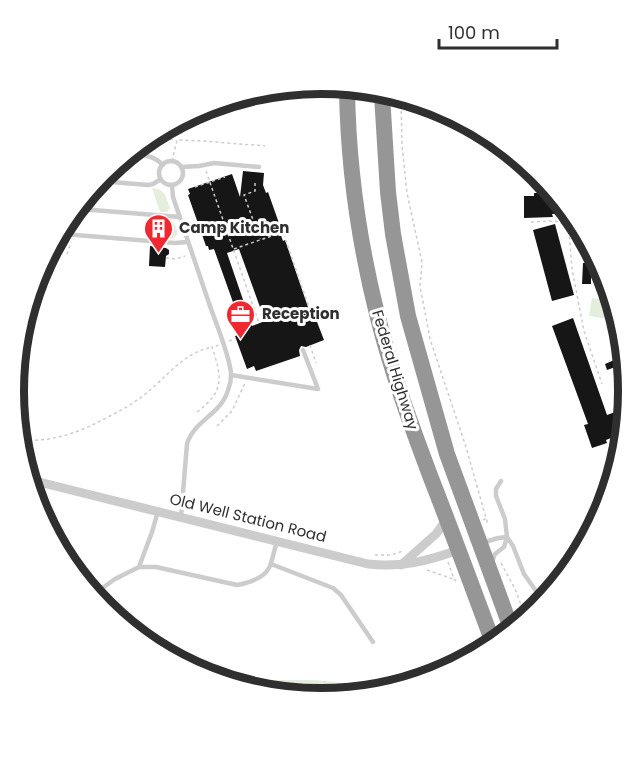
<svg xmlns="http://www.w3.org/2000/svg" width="643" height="782" font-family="Poppins,sans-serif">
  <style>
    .green { fill: #e5eddc }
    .building { fill: #161616; fill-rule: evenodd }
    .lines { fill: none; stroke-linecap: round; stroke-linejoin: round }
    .path { stroke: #ccc; stroke-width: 1.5; stroke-dasharray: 3 3; stroke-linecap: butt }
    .lane { stroke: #ccc; stroke-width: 4.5 }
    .street { stroke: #ccc; stroke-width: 9 }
    .highway { stroke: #969696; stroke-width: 16 }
    .labels { text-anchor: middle; stroke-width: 6; stroke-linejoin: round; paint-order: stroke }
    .poi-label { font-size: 15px; font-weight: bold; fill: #2f2f2f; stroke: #fff; text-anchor: start }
    .street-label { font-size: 15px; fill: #2f2f2f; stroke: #fff }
    .rim { fill: none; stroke: #2f2f2f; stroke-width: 8 }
  </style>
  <rect width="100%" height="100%" fill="#fff"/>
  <g class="green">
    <path d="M152,188C166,189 165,196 170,208L167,212H160Z"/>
    <path d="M162,218C172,219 175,223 178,233L174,238L169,239Z"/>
    <polygon points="592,298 612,301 615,320 589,316"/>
    <polygon points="259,680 316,680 380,687 321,699 244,684"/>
  </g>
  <g class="building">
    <path d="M243,171L264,173L263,185L266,193L268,192L280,226L278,227L283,241L285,240L309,310L312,309L324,340L306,347L301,346L299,350L300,356L256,371L254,366L247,369L235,336L244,333L214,249L209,250L208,246H206L188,195L190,194L188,189L232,174L240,197ZM239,249L265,321L252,326L227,253Z"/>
    <polygon points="534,193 553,193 567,214 552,214 553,217 524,218 524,196 534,196"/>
    <polygon points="555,224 574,295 552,301 533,230"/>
    <polygon points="150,246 166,248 169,250 169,254 166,256 165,267 149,266"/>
    <polygon points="583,263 591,263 591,284 582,284"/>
    <polygon points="573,318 607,415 626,408 621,434 606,440 607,443 592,448 584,425 588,424 552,326"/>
    <polygon points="619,358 621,365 607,370 605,364"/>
    <polygon points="331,688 348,694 328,698"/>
  </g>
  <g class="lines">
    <g class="path">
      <polyline points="401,99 402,145 407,193 422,262 420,287 425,312 430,339 465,444 486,518"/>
      <polyline points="158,137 176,140"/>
      <polyline points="172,161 177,140 204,141 265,146"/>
      <polyline points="206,171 259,323"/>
      <polyline points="255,183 255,191 244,195 260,239"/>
      <polyline points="195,187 225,177"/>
      <polyline points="531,222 555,221 566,225 569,231 572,269 584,331 602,384"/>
      <polyline points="75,229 78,216"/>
      <polyline points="234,249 283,232 310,310"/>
      <polyline points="67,254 71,242"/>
      <polyline points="166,258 176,259 185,256"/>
      <polyline points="229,341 236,338"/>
      <polyline points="310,345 316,363"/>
      <polyline points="623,366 624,365"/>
      <polyline points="621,397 629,396"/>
      <path d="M197,412C225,391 222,378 212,347L219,345"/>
      <polyline points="217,426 232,411 245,383"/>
      <path d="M23,440C56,442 82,431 110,416C124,409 137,401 149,391C169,374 184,353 212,347"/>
      <polyline points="483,520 487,518 487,525"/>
      <polyline points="375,555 391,555 403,551"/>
      <polyline points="448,562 454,579 457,582"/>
      <polyline points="501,563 515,589 526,618"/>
      <polyline points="427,570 453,579"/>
      <polyline points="324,687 332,686 352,693"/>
      <polyline points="353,690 354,692"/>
      <polyline points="359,692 360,691"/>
      <polyline points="320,699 325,681"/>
    </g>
    <g class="lane">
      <path d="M133,154C145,155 154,156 163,165"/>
      <circle cx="171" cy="173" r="12"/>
      <polyline points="181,167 199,166 214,163 259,167"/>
      <polyline points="99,181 148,185 153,184 161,179"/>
      <path d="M172,185L173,197C185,233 198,270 210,306C217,326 226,347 230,367C232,375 231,383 228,390C221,415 194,420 187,444L181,517"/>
      <polyline points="80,209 180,217"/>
      <polyline points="63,234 175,243 188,242"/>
      <polyline points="231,375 318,389 303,350"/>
      <polyline points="501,481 496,489 496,496 505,519 507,537 513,546 524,574 536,591 542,605"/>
      <polyline points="482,543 498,538 507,537"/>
      <polyline points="492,562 495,554 504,547 507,537"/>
      <polyline points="271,564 333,588 341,595 373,642"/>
      <path d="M139,567H156L237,585C248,583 265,578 270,566C273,558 274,550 277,542"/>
      <polyline points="94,594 115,579 139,567 152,532 158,511"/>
    </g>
    <g class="street">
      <path d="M31,480L368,564C400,568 428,561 458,550"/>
      <polyline points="401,565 436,534 447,519"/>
    </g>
    <g class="highway">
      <path d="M347,88C348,165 359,243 378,318C392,373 411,425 431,478C452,532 472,586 492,640"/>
      <polyline points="382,95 388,192 393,234 408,316 447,454 511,628"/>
    </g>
  </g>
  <defs>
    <symbol id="building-pin" viewBox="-11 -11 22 30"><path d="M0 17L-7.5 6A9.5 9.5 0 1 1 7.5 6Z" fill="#f02832" stroke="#fff"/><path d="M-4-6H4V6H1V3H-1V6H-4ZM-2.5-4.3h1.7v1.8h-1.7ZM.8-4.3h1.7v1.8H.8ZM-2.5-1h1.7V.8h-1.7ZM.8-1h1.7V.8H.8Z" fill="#fff"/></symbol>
    <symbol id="office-pin" viewBox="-11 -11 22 30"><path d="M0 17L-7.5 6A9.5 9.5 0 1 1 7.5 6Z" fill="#f02832" stroke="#fff"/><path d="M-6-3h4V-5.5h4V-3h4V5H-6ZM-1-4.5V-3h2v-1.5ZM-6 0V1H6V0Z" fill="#fff"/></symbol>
  </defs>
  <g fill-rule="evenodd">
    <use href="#building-pin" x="142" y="212" width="33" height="45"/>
    <use href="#office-pin" x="224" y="298" width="33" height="45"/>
  </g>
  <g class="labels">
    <g class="poi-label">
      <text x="179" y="233">Camp Kitchen</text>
      <text x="262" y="319">Reception</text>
    </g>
    <g class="street-label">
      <text transform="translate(395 370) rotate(73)" y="5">Federal Highway</text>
      <text transform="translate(248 518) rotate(14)" y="5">Old Well Station Road</text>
    </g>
  </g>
  <path d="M0 0H643V782H0ZM24 391a297 297 0 1 1 594 0a297 297 0 1 1-594 0Z" fill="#fff" fill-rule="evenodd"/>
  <path class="rim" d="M24 391a297 297 0 1 1 594 0a297 297 0 1 1-594 0Z"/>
  <path d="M439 39v9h118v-9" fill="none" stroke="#2f2f2f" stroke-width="3"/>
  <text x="448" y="39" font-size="18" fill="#2f2f2f" stroke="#ffffff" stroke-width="4.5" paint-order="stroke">100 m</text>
</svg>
